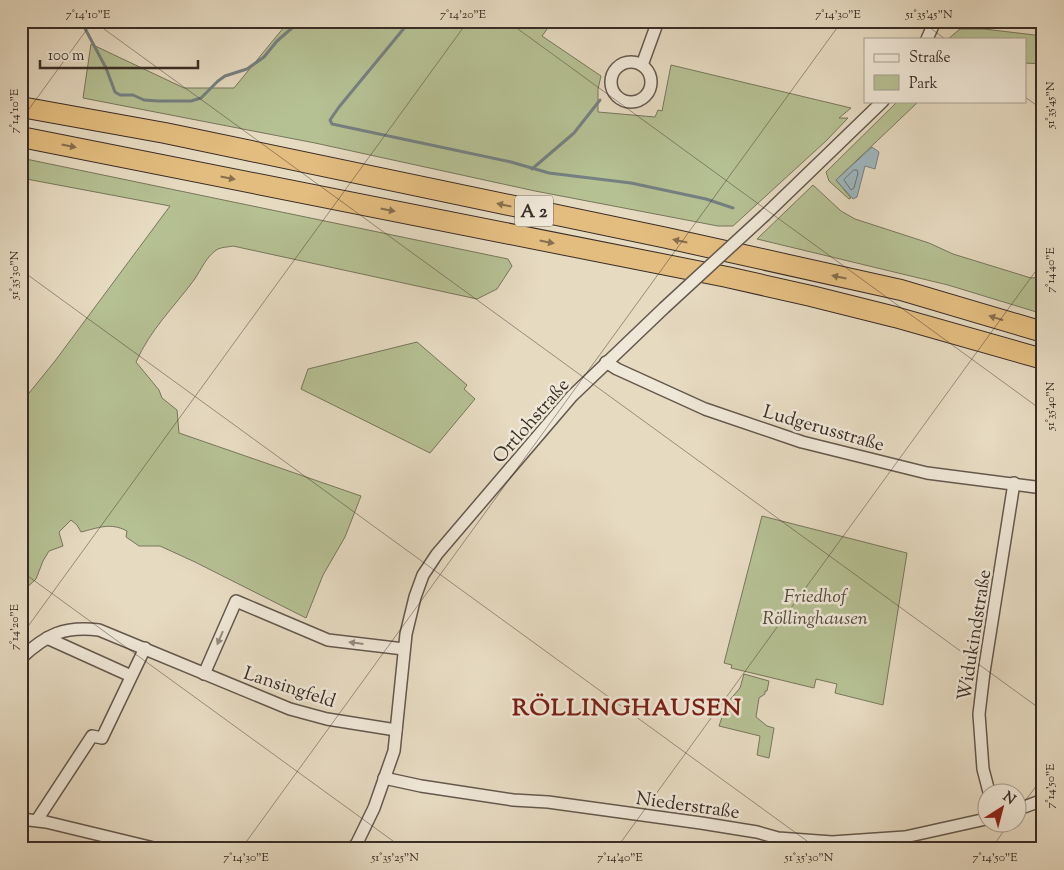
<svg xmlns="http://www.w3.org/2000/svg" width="1064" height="870" font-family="'Sorts Mill Goudy',serif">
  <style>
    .green { fill: #b5c093; stroke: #77765c }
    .water { fill: #9db7bf; stroke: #758082 }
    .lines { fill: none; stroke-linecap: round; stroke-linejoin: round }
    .shore { stroke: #6b7272; stroke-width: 1 }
    .stream { stroke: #758082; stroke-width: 3 }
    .minor-casing { stroke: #64584d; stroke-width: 14 }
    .motorway-casing { stroke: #392d26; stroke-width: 22 }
    .minor { stroke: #efe7d7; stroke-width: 11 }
    .motorway { stroke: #e3bd80; stroke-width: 20 }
    .minor-bridge-casing { stroke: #64584d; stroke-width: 14; stroke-linecap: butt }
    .minor-bridge { stroke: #efe7d7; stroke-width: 11 }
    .oneway { fill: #866e4e }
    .oneway2 { fill: #948a7e }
    .ticks { fill: none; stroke: #392d26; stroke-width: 1; stroke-opacity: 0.45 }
    .labels { text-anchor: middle; stroke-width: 5; stroke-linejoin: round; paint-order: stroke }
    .shield { fill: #efe7d7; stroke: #70655b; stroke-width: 1 }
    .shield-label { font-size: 18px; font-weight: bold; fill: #392d26 }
    .street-label { font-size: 19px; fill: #392d26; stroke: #efe7d7 }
    .park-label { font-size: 19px; font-style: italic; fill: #524a3c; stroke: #efe7d7 }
    .district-label { font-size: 24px; font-weight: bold; letter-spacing: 1px; fill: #7a1f14; stroke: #efe7d7 }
    .neatline { fill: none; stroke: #392d26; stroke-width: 2 }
    .ticks-label { font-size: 12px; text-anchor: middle; fill: #392d26 }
  </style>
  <rect width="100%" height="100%" fill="#e6dac1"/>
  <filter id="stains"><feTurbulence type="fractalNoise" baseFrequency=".004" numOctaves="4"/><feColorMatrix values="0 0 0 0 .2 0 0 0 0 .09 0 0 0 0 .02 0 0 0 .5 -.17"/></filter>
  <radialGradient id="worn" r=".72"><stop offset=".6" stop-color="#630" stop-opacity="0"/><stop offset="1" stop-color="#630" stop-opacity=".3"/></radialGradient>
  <g class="green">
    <polygon points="289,21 553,21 542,36 601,76 598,89 598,112 655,117 658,110 662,111 671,65 851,108 839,118 848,118 826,141 733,226 718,226 535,191 315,143 83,98 91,44 184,88 234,88"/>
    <polygon points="960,29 984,29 1043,36 1043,64 1025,63 1025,39 948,39"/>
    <path d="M898,101H919C891,127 864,154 836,180L851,198L849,199L829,181L826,172Z"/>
    <path d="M21,158L508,259L512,266L497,289L477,299L233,246C229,247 222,247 218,249C207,255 201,270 194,280C174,307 150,330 136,362L159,390L162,398L177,410L179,433L361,496L345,537L323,575L306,618L195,562L160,546H139L126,537L127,531C110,522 98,528 81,532L77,525L71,520L59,532L63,546L49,551L43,561L36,579L21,593V403L55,361L170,206L21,178Z"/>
    <polygon points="813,185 841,211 855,219 929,243 953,254 1031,278 1043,277 1043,314 948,285 757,239"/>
    <polygon points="417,342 467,385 464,389 475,399 430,453 301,389 308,369"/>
    <polygon points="762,516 907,553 883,705 835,693 837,684 816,679 814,688 731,668 732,665 724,663"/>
    <polygon points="744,674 769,681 767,691 765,691 765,694 759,698 756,717 767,726 774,728 769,758 757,755 760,736 719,726 727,703 740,688"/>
  </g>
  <polygon class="water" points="872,147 879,152 875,169 865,166 857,197 853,199 836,180"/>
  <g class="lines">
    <polygon class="shore" points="854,170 857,170 858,173 854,188 851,190 844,180"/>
    <g class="stream">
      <polyline points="81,21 106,68 115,92 120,95 133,95 144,100 158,101 191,101 201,98 218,81 225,76 247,69 264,57 277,41 300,21"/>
      <polyline points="410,21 339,107 330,120 332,124 511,162 549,173 631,183 706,199 733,208"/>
      <polyline points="532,169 574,133 600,100"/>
    </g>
    <defs>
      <g id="minor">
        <polyline points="927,39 935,21"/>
        <circle cx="631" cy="82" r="20"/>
        <polyline points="642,65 658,21"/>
        <polyline points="765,215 883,101"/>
        <polyline points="606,362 617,369 705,409 802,442 927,473 1043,488"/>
        <polyline points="47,638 131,676"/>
        <path d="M21,658C47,634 64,626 99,630L290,709L327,719L396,730"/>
        <polyline points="204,674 236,601 328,640 404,649"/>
        <polyline points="384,778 421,786 513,800 548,802 701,823 757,832 778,838 832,842 905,837 986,819"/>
        <polyline points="989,792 983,769 979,714 984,672 1014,483"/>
        <polyline points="1016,810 1043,800"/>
        <polyline points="21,819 46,822 158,849"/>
        <polyline points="37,820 92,736 102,738 145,648"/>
        <polyline points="352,849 357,843 374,808 394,751 406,634 415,597 423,575 437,554 572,396 664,308"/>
      </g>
      <g id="motorway">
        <polyline points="21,107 165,133 667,238 901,290 1043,332"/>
        <polyline points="21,137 727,277 811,296 895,317 1043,359"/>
      </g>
    </defs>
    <use href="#minor" class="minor-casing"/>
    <use href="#motorway" class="motorway-casing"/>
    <use href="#minor" class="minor"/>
    <use href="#motorway" class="motorway"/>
    <defs>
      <polyline id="minor-bridge" points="664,308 765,215"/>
    </defs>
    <use href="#minor-bridge" class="minor-bridge-casing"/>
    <use href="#minor-bridge" class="minor-bridge"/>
  </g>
  <defs><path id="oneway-solid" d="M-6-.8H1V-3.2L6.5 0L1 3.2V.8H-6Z" transform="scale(1.25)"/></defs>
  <g class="oneway">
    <use href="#oneway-solid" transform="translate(69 146) rotate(11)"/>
    <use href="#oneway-solid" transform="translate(228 178) rotate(11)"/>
    <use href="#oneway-solid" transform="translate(504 205) rotate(-168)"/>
    <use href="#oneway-solid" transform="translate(388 210) rotate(11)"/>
    <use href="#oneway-solid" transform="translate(680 241) rotate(-168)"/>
    <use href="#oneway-solid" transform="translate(547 242) rotate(11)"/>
    <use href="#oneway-solid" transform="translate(839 277) rotate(-168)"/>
    <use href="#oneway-solid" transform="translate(996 318) rotate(-163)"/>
  </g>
  <g class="oneway2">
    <use href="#oneway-solid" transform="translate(220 638) rotate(113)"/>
    <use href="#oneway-solid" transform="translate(356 643) rotate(-173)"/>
  </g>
  <path class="ticks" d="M93,21L1043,711M507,21L1043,411M921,21L945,39M1025,97L1043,110M21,120L93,21M21,270L818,849M21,571L404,849M21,636L468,21M1016,813L1043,777M241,849L842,21M616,849L1043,261M991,849L1010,822"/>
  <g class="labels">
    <rect class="shield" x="515" y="195.5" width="38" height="31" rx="4"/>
    <g class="shield-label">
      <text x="534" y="217">A 2</text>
    </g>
    <g class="street-label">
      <text transform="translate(530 420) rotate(-49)" y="7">Ortlohstraße</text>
      <text transform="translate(824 427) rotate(16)" y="7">Ludgerusstraße</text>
      <text transform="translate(973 635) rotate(-81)" y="7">Widukindstraße</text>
      <text transform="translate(290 686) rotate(18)" y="7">Lansingfeld</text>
      <text transform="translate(688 804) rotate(8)" y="7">Niederstraße</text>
    </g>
    <g class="park-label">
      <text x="815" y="602">Friedhof<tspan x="815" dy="22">Röllinghausen</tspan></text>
    </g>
    <g class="district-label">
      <text x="627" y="715">RÖLLINGHAUSEN</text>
    </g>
  </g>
  <rect width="1064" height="870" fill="none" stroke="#e6dac1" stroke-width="55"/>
  <rect x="864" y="38" width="162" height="65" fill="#efe7d7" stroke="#a69d90"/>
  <rect x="874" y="54" width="25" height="8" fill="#efe7d7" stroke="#a69d90"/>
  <text x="909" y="62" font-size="15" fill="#392d26">Straße</text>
  <rect x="874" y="75" width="25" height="15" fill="#b5c093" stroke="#a69d90"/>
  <text x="909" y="88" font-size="15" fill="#392d26">Park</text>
  <g transform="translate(1002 808) rotate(36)"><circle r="24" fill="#efe7d7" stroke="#a69d90"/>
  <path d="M0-4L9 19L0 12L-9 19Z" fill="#8f2418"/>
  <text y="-8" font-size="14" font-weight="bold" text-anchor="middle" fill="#392d26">N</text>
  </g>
  <path d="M40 60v8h158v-8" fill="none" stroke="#392d26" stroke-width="2.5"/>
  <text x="48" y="60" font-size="15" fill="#392d26" stroke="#efe7d7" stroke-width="4" paint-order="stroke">100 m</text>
  <rect x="28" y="28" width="1008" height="814" class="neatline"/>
  <g class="ticks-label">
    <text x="88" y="18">7°14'10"E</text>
    <text x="463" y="18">7°14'20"E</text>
    <text x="838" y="18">7°14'30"E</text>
    <text x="929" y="18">51°35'45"N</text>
    <text transform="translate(1050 105) rotate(-90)" y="4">51°35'45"N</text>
    <text transform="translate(14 111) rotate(-90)" y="4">7°14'10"E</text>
    <text transform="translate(1050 270) rotate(-90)" y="4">7°14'40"E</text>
    <text transform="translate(14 275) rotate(-90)" y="4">51°35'30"N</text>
    <text transform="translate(1050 406) rotate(-90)" y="4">51°35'40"N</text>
    <text transform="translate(14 627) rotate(-90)" y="4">7°14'20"E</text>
    <text transform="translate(1050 786) rotate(-90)" y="4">7°14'50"E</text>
    <text x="246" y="861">7°14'30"E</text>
    <text x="395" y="861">51°35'25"N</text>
    <text x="620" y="861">7°14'40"E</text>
    <text x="809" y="861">51°35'30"N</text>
    <text x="995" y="861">7°14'50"E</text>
  </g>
  <rect width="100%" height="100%" filter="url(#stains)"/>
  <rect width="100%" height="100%" fill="url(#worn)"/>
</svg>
